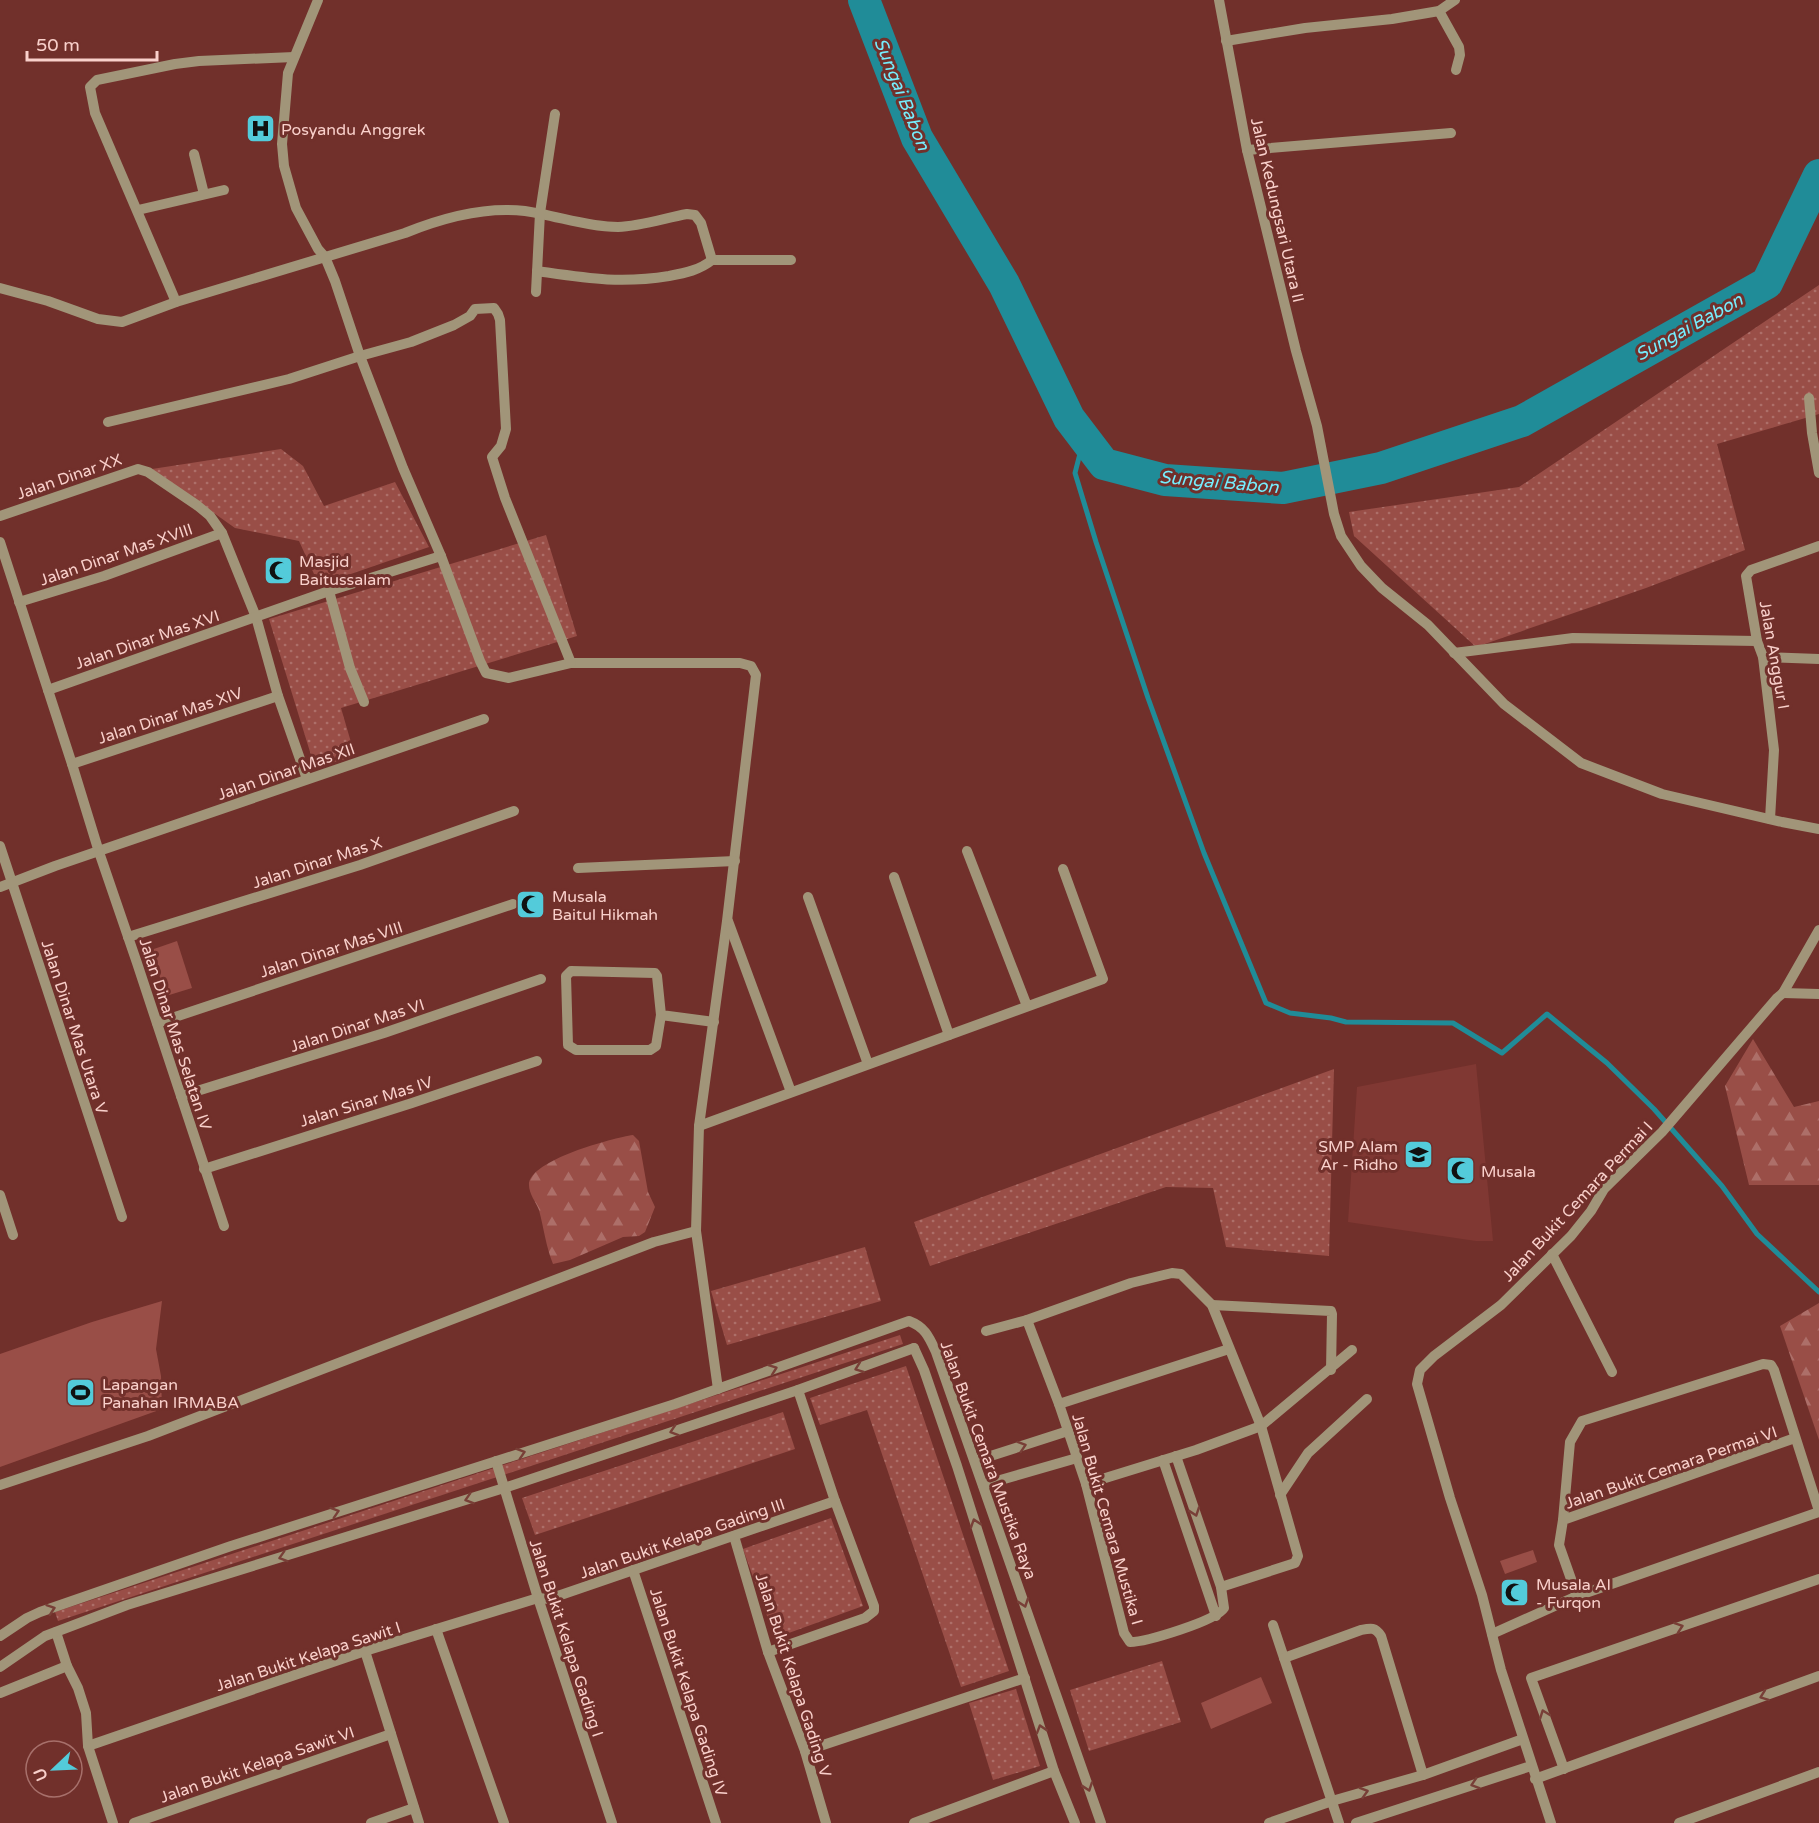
<svg xmlns="http://www.w3.org/2000/svg" width="1819" height="1823" font-family="'Varela Round',sans-serif">
  <style>
    .built { fill: #803833 }
    .green { fill: url(#green-dots) }
    .forest { fill: url(#forest-firs) }
    .pitch { fill: #994e47 }
    .lines { fill: none; stroke-linecap: round; stroke-linejoin: round }
    .stream { stroke: #208c98; stroke-width: 5 }
    .river { stroke: #208c98; stroke-width: 32 }
    .minor { stroke: #a19579; stroke-width: 10 }
    .oneway { stroke: #783f37 }
    .labels { text-anchor: middle; stroke-width: 6; stroke-linejoin: round; paint-order: stroke }
    .poi-label { font-size: 16px; fill: #f9d0cb; stroke: #71302b; text-anchor: start }
    .street-label { font-size: 16px; fill: #f9d0cb; stroke: #71302b }
    .water-label { font-size: 18px; font-style: italic; fill: #75eefe; stroke: #71302b }
  </style>
  <defs>
    <pattern id="green-dots" width="8" height="8" patternUnits="userSpaceOnUse" patternTransform="scale(1.5)"><rect width="8" height="8" fill="#994e47"/><path d="M2 2h.1M6 6h.1" fill="none" stroke="#ad6f69" stroke-width="1.8" stroke-linecap="round"/></pattern>
    <pattern id="forest-firs" width="22" height="20" patternUnits="userSpaceOnUse" patternTransform="scale(1.5)"><rect width="22" height="20" fill="#994e47"/><path d="M5 1l3.5 6h-7zM16 11l3.5 6h-7z" fill="#ad6f69"/></pattern>
  </defs>
  <rect width="100%" height="100%" fill="#71302b"/>
  <polygon class="built" points="1476,1064 1493,1241 1476,1241 1348,1222 1357,1087"/>
  <g class="green">
    <polygon points="1819,285 1819,414 1717,444 1745,550 1646,588 1476,647 1354,536 1349,512 1519,487"/>
    <polygon points="281,449 303,466 324,506 395,482 429,547 319,585 299,541 235,528 152,469"/>
    <polygon points="546,535 577,636 341,708 355,756 315,768 269,619"/>
    <polygon points="1334,1069 1329,1256 1226,1247 1213,1188 1166,1187 930,1266 914,1222"/>
    <polygon points="865,1247 881,1301 727,1345 711,1291"/>
    <polygon points="900,1335 903,1344 58,1621 55,1612"/>
    <polygon points="906,1366 1009,1671 961,1687 867,1410 820,1425 810,1398"/>
    <polygon points="783,1412 795,1449 535,1535 522,1498"/>
    <polygon points="831,1518 863,1606 775,1638 743,1549"/>
    <polygon points="1162,1661 1181,1722 1089,1751 1070,1690"/>
    <polygon points="1016,1689 1040,1766 993,1780 969,1703"/>
  </g>
  <g class="forest">
    <polygon points="1753,1039 1794,1107 1819,1101 1819,1185 1749,1185 1725,1086"/>
    <path d="M633,1135L639,1141L648,1192L655,1207L645,1232L639,1236L623,1237L570,1260L553,1264C546,1247 544,1229 539,1210C536,1202 529,1194 529,1185C529,1160 613,1138 633,1135Z"/>
    <polygon points="1819,1303 1819,1440 1780,1326"/>
  </g>
  <g class="pitch">
    <polygon points="177,941 192,988 166,996 151,950"/>
    <polygon points="162,1301 156,1349 161,1376 162,1409 0,1467 0,1354 92,1322"/>
    <polygon points="1533,1550 1537,1562 1505,1574 1500,1561"/>
    <polygon points="1261,1677 1272,1703 1211,1729 1201,1703"/>
  </g>
  <g class="lines">
    <polyline class="stream" points="1084,438 1075,473 1096,542 1148,698 1204,853 1266,1003 1290,1013 1331,1018 1346,1022 1453,1023 1502,1053 1547,1014 1607,1063 1654,1109 1722,1186 1757,1234 1819,1292"/>
    <polyline class="river" points="864,0 917,138 1004,284 1069,418 1104,464 1165,480 1283,488 1381,468 1522,421 1767,283 1819,175"/>
    <g class="minor">
      <polyline points="318,0 288,73 282,144 284,166 296,208 318,249 325,257 335,281 360,356 403,468 441,556 480,661 486,673 509,678 571,663 740,663 751,666 756,675 727,921 699,1126 696,1231 718,1389"/>
      <polyline points="1219,0 1247,150 1296,351 1317,426 1334,514 1341,536 1361,566 1382,588 1428,625 1504,704 1581,763 1662,794 1782,822 1819,829"/>
      <polyline points="1439,11 1459,47 1460,55 1456,70"/>
      <polyline points="1226,41 1305,28 1392,19 1439,11 1455,0"/>
      <polyline points="1247,150 1451,133"/>
      <polyline points="194,154 204,194"/>
      <polyline points="138,210 224,190"/>
      <path d="M537,271C586,278 619,284 669,276C685,273 700,270 712,260H791"/>
      <path d="M0,288L48,301L98,319L122,322L176,302L405,233C447,216 496,203 541,214C567,219 592,227 618,227C641,226 665,218 687,214L695,215L701,223L712,260"/>
      <polyline points="536,292 540,213 555,114"/>
      <polyline points="176,302 95,113 90,87 97,80 175,64 199,61 294,57"/>
      <polyline points="1809,398 1812,433 1819,473"/>
      <polyline points="108,422 289,379 360,356 411,342 454,325 470,316 475,309 494,308 498,314 500,320 506,429 501,446 492,457 505,498 571,663"/>
      <polyline points="0,516 138,469 148,472 198,506 210,516 222,533 256,617 278,696 307,779"/>
      <polyline points="0,542 72,764 99,852 137,963 224,1226"/>
      <polyline points="329,591 350,668 364,702"/>
      <polyline points="19,602 104,576 222,533"/>
      <polyline points="1454,653 1573,638 1757,641"/>
      <polyline points="1763,657 1819,659"/>
      <polyline points="48,690 329,591 441,556"/>
      <polyline points="72,764 278,696"/>
      <polyline points="1770,819 1774,750 1763,657 1757,641 1746,576 1751,570 1819,546"/>
      <polyline points="0,846 122,1217"/>
      <polyline points="967,851 1027,1006"/>
      <polyline points="578,868 735,861"/>
      <polyline points="894,877 949,1035"/>
      <polyline points="0,887 55,866 484,719"/>
      <polyline points="808,897 868,1064"/>
      <polyline points="728,921 791,1092"/>
      <polyline points="128,937 360,865 514,811"/>
      <polyline points="1783,993 1819,994"/>
      <polyline points="661,1015 656,1046 650,1050 576,1050 568,1045 566,976 571,971 655,973 657,976 661,1015 714,1022"/>
      <polyline points="157,1023 513,904"/>
      <polyline points="181,1096 384,1033 541,979"/>
      <polyline points="699,1126 1103,979 1063,869"/>
      <polyline points="204,1169 412,1103 537,1061"/>
      <polyline points="0,1195 13,1235"/>
      <polyline points="1552,1254 1612,1372"/>
      <polyline points="1212,1305 1331,1311 1332,1314 1331,1370"/>
      <path d="M1027,1320L1059,1404L1086,1484L1124,1633L1130,1642C1146,1642 1216,1621 1224,1608L1221,1587L1176,1456"/>
      <polyline points="986,1331 1027,1320 1131,1283 1172,1273 1181,1274 1212,1305 1261,1426 1298,1556 1295,1563 1221,1587"/>
      <polyline points="914,1348 924,1370 957,1466 1054,1771 1075,1823"/>
      <polyline points="1059,1404 1229,1349"/>
      <polyline points="1163,1460 1216,1616"/>
      <polyline points="496,1461 538,1598 612,1823"/>
      <polyline points="975,1461 1068,1431"/>
      <polyline points="1086,1484 1196,1450 1261,1426 1352,1350"/>
      <polyline points="0,1485 148,1436 654,1242 696,1231"/>
      <polyline points="983,1485 1077,1458"/>
      <polyline points="1280,1495 1308,1453 1367,1399"/>
      <polyline points="1563,1520 1570,1442 1582,1421 1763,1364 1771,1365 1774,1370 1819,1511"/>
      <polyline points="734,1536 768,1652 805,1751 826,1823"/>
      <polyline points="633,1570 716,1823"/>
      <polyline points="1577,1596 1559,1545 1563,1520 1795,1438"/>
      <polyline points="1273,1625 1339,1823"/>
      <polyline points="436,1629 504,1823"/>
      <polyline points="56,1632 67,1666"/>
      <polyline points="1492,1634 1577,1596 1819,1512"/>
      <path d="M0,1636L27,1618L40,1612L231,1546L675,1404L909,1321C925,1327 929,1337 936,1352L1101,1823"/>
      <polyline points="365,1651 419,1823"/>
      <polyline points="768,1652 865,1618 874,1611 874,1606 835,1501 798,1390"/>
      <path d="M1284,1658L1361,1630C1371,1628 1375,1627 1381,1636L1423,1775"/>
      <polyline points="0,1667 45,1636 127,1605 504,1488 798,1390 914,1348"/>
      <polyline points="0,1693 67,1666 78,1688 86,1713 88,1746 113,1823"/>
      <polyline points="88,1746 365,1651 538,1598 549,1599 835,1501"/>
      <polyline points="805,1751 1025,1678"/>
      <polyline points="1564,1769 1531,1678 1819,1579"/>
      <polyline points="1535,1779 1819,1676"/>
      <polyline points="134,1823 391,1734"/>
      <polyline points="371,1823 414,1808"/>
      <polyline points="914,1823 1054,1771"/>
      <polyline points="1269,1823 1332,1801 1423,1775 1523,1739"/>
      <polyline points="1356,1823 1531,1766"/>
      <polyline points="1551,1823 1501,1670 1482,1595 1450,1498 1417,1384 1420,1370 1434,1356 1501,1305 1571,1236 1591,1211 1604,1189 1662,1132 1777,998 1783,993 1819,930"/>
      <polyline points="1679,1823 1819,1772"/>
    </g>
  </g>
  <defs><path id="oneway-chevron" d="M-2-3.5L2.5 0L-2 3.5" fill="none" stroke-width="1.6" stroke-linecap="round" stroke-linejoin="round" transform="scale(1.5)"/></defs>
  <g class="oneway">
    <use href="#oneway-chevron" transform="translate(859 1368) rotate(160)"/>
    <use href="#oneway-chevron" transform="translate(773 1369) rotate(-20)"/>
    <use href="#oneway-chevron" transform="translate(674 1431) rotate(162)"/>
    <use href="#oneway-chevron" transform="translate(1022 1446) rotate(-18)"/>
    <use href="#oneway-chevron" transform="translate(521 1453) rotate(-18)"/>
    <use href="#oneway-chevron" transform="translate(469 1499) rotate(163)"/>
    <use href="#oneway-chevron" transform="translate(335 1512) rotate(-18)"/>
    <use href="#oneway-chevron" transform="translate(1195 1512) rotate(71)"/>
    <use href="#oneway-chevron" transform="translate(975 1523) rotate(-108)"/>
    <use href="#oneway-chevron" transform="translate(283 1557) rotate(163)"/>
    <use href="#oneway-chevron" transform="translate(1024 1603) rotate(71)"/>
    <use href="#oneway-chevron" transform="translate(51 1609) rotate(-19)"/>
    <use href="#oneway-chevron" transform="translate(1679 1627) rotate(-19)"/>
    <use href="#oneway-chevron" transform="translate(1764 1696) rotate(160)"/>
    <use href="#oneway-chevron" transform="translate(1544 1714) rotate(-110)"/>
    <use href="#oneway-chevron" transform="translate(1041 1729) rotate(-107)"/>
    <use href="#oneway-chevron" transform="translate(1475 1784) rotate(162)"/>
    <use href="#oneway-chevron" transform="translate(1088 1787) rotate(71)"/>
    <use href="#oneway-chevron" transform="translate(1364 1792) rotate(-16)"/>
  </g>
  <defs>
    <symbol id="hospital-square" viewBox="-11 -11 22 22"><rect x="-9" y="-9" width="18" height="18" rx="4" fill="#53cbda" stroke="#71302b"/><path d="M-5-5h3v3.5h4V-5h3V5h-3V1.5h-4V5h-3Z" fill="#111"/></symbol>
    <symbol id="mosque-square" viewBox="-11 -11 22 22"><rect x="-9" y="-9" width="18" height="18" rx="4" fill="#53cbda" stroke="#71302b"/><path d="M3.5-4.9A6 6 0 1 0 3.5 4.9A5 5 0 1 1 3.5-4.9Z" fill="#111"/></symbol>
    <symbol id="school-square" viewBox="-11 -11 22 22"><rect x="-9" y="-9" width="18" height="18" rx="4" fill="#53cbda" stroke="#71302b"/><path d="M0-5L7-2L0 1L-7-2ZM-4 1L0 2.5L4 1V4Q0 6-4 4Z" fill="#111"/></symbol>
    <symbol id="stadium-square" viewBox="-11 -11 22 22"><rect x="-9" y="-9" width="18" height="18" rx="4" fill="#53cbda" stroke="#71302b"/><path d="M0-5a6.5 5 0 1 0 0 10a6.5 5 0 1 0 0-10ZM-3.5-1.8h7v3.6h-7Z" fill="#111"/></symbol>
  </defs>
  <g fill-rule="evenodd">
    <use href="#hospital-square" x="244" y="112" width="33" height="33"/>
    <use href="#mosque-square" x="262" y="554" width="33" height="33"/>
    <use href="#mosque-square" x="514" y="888" width="33" height="33"/>
    <use href="#school-square" x="1402" y="1138" width="33" height="33"/>
    <use href="#mosque-square" x="1444" y="1154" width="33" height="33"/>
    <use href="#stadium-square" x="64" y="1376" width="33" height="33"/>
    <use href="#mosque-square" x="1498" y="1576" width="33" height="33"/>
  </g>
  <g class="labels">
    <g class="poi-label">
      <text x="281" y="135">Posyandu Anggrek</text>
      <text x="299" y="567">Masjid<tspan x="299" dy="18">Baitussalam</tspan></text>
      <text x="552" y="902">Musala<tspan x="552" dy="18">Baitul Hikmah</tspan></text>
      <text x="1398" y="1152" text-anchor="end">SMP Alam<tspan x="1398" dy="18">Ar - Ridho</tspan></text>
      <text x="1481" y="1177">Musala</text>
      <text x="102" y="1390">Lapangan<tspan x="102" dy="18">Panahan IRMABA</tspan></text>
      <text x="1536" y="1590">Musala Al<tspan x="1536" dy="18">- Furqon</tspan></text>
    </g>
    <g class="street-label">
      <text transform="translate(1278 210) rotate(77)" y="6">Jalan Kedungsari Utara II</text>
      <text transform="translate(69 476) rotate(-19)" y="6">Jalan Dinar XX</text>
      <text transform="translate(116 554) rotate(-19)" y="6">Jalan Dinar Mas XVIII</text>
      <text transform="translate(147 639) rotate(-19)" y="6">Jalan Dinar Mas XVI</text>
      <text transform="translate(1775 655) rotate(80)" y="6">Jalan Anggur I</text>
      <text transform="translate(170 715) rotate(-18)" y="6">Jalan Dinar Mas XIV</text>
      <text transform="translate(286 771) rotate(-19)" y="6">Jalan Dinar Mas XII</text>
      <text transform="translate(317 862) rotate(-18)" y="6">Jalan Dinar Mas X</text>
      <text transform="translate(331 949) rotate(-18)" y="6">Jalan Dinar Mas VIII</text>
      <text transform="translate(357 1025) rotate(-18)" y="6">Jalan Dinar Mas VI</text>
      <text transform="translate(75 1027) rotate(72)" y="6">Jalan Dinar Mas Utara V</text>
      <text transform="translate(176 1034) rotate(72)" y="6">Jalan Dinar Mas Selatan IV</text>
      <text transform="translate(366 1101) rotate(-17)" y="6">Jalan Sinar Mas IV</text>
      <text transform="translate(1577 1201) rotate(-47)" y="6">Jalan Bukit Cemara Permai I</text>
      <text transform="translate(989 1460) rotate(70)" y="6">Jalan Bukit Cemara Mustika Raya</text>
      <text transform="translate(1671 1467) rotate(-19)" y="6">Jalan Bukit Cemara Permai VI</text>
      <text transform="translate(1108 1519) rotate(74)" y="6">Jalan Bukit Cemara Mustika I</text>
      <text transform="translate(682 1538) rotate(-19)" y="6">Jalan Bukit Kelapa Gading III</text>
      <text transform="translate(567 1638) rotate(72)" y="6">Jalan Bukit Kelapa Gading I</text>
      <text transform="translate(308 1656) rotate(-18)" y="6">Jalan Bukit Kelapa Sawit I</text>
      <text transform="translate(794 1675) rotate(72)" y="6">Jalan Bukit Kelapa Gading V</text>
      <text transform="translate(689 1692) rotate(72)" y="6">Jalan Bukit Kelapa Gading IV</text>
      <text transform="translate(257 1764) rotate(-19)" y="6">Jalan Bukit Kelapa Sawit VI</text>
    </g>
    <g class="water-label">
      <text transform="translate(902 94) rotate(68)" y="6">Sungai Babon</text>
      <text transform="translate(1689 327) rotate(-29)" y="6">Sungai Babon</text>
      <text transform="translate(1219 482) rotate(5)" y="6">Sungai Babon</text>
    </g>
  </g>
  <g transform="translate(54 1769) rotate(247)"><circle r="28" fill="#71302b" stroke="#a7706b" stroke-width="1.5"/>
  <path d="M0-4.5L10 22L0 15L-10 22Z" fill="#53cbda"/>
  <text y="-9" font-size="16" font-weight="bold" text-anchor="middle" fill="#f9d0cb">U</text>
  </g>
  <path d="M27 51v9h130v-9" fill="none" stroke="#f9d0cb" stroke-width="3"/>
  <text x="36" y="51" font-size="18" fill="#f9d0cb" stroke="#71302b" stroke-width="4.5" paint-order="stroke">50 m</text>
</svg>
